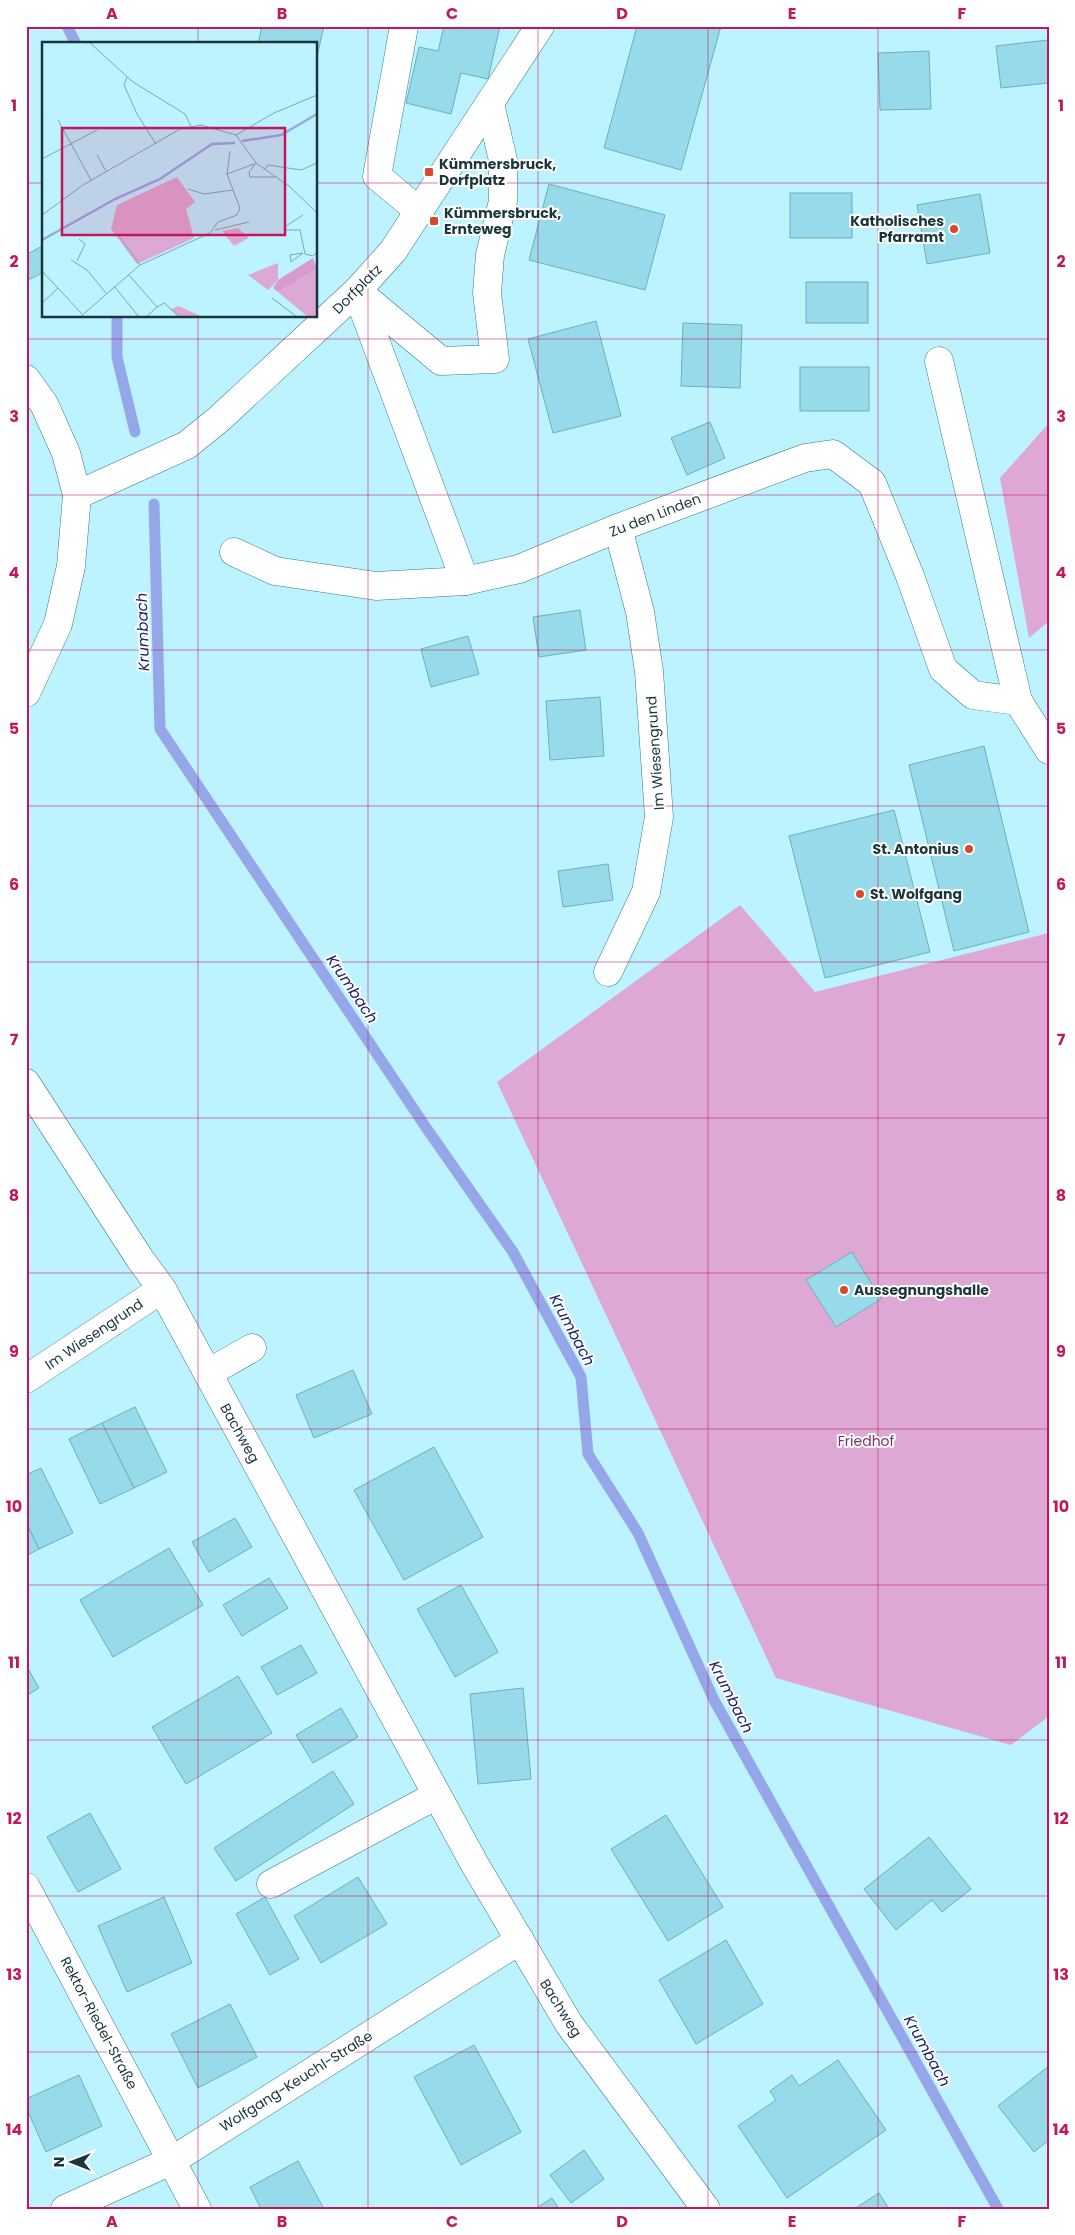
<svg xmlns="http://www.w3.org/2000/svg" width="1075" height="2235" font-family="Poppins,sans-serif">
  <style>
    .green { fill: #dda8d3 }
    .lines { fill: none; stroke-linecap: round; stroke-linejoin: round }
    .stream { stroke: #96a7e9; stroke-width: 11 }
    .building { fill: #97dae9; stroke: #6cafbd }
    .minor-casing { stroke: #377a88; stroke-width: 29 }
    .minor { stroke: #fff; stroke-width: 28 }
    .grid { fill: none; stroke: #c2185b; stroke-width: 1; stroke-opacity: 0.55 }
    .poi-dot { fill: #d54a2f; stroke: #fff; stroke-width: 2 }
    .labels { text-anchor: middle; stroke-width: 4; stroke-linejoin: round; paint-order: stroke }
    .poi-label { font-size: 14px; font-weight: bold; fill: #1a363b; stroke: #fff; text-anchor: start }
    .street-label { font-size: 14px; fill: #1a363b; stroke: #fff }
    .park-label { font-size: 14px; fill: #79316f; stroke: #fff }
    .water-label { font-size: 15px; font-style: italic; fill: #1d226d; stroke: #fff }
    .inset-river { fill: none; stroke: #96a7e9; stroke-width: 2.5 }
    .inset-road { fill: none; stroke: #7ca7b1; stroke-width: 1 }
    .view { fill: #c2185b; fill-opacity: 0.15; stroke: #c2185b; stroke-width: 2.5 }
    .inset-edge { fill: none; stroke: #1a363b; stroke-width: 2.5 }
    .neatline { fill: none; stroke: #c2185b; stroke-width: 2 }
    .grid-label { font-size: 16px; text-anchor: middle; font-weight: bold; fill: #c2185b }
  </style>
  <rect width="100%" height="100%" fill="#bdf3ff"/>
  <g class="green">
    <polygon points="1049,423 1049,621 1029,638 1000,478"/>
    <polygon points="740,905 815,992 1049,933 1049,1716 1011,1745 776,1678 497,1082"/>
  </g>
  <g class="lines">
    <g class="stream">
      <polyline points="67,26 76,44"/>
      <polyline points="117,316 117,357 135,432"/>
      <polyline points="154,504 160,729 427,1129 513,1252 581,1377 588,1454 638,1533 714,1700 998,2209"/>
    </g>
  </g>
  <g class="building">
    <polygon points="262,26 324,26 316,61 316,44 258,44"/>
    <polygon points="444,26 500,26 488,79 461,73 451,114 406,103 419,47 438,51"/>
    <polygon points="637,26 721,26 681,170 604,148"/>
    <polygon points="1048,40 1049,83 1001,88 996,46"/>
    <polygon points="929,51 931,109 880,110 878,53"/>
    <polygon points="549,184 665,215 645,290 529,260"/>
    <rect x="790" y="193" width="62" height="45"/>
    <polygon points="980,194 990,253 927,264 917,205"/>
    <polygon points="44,245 44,272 26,281 26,255"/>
    <rect x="806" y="282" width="62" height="41"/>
    <polygon points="596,321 621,416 553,433 528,339"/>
    <polygon points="683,323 742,325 740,388 681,386"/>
    <rect x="800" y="367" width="69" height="44"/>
    <polygon points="710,422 725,458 687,475 671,438"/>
    <polygon points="580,610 586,650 539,657 533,617"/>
    <polygon points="468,636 479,674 431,687 421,649"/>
    <polygon points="600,697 604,756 550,760 546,701"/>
    <polygon points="984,746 1029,932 954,951 909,765"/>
    <polygon points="894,810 930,952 825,978 789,836"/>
    <polygon points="608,864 613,900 563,907 558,871"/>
    <polygon points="852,1252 881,1299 836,1327 806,1280"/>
    <polygon points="353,1370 372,1414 314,1438 296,1395"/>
    <polygon points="135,1407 167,1472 134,1488 102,1423"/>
    <polygon points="102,1423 134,1488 100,1504 69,1439"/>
    <polygon points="434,1447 483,1537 404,1580 354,1490"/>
    <polygon points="41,1468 73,1533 39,1549 26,1522 26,1475"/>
    <polygon points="235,1518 252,1547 209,1572 192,1542"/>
    <polygon points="26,1522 39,1549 26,1556"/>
    <polygon points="169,1548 203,1605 113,1657 80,1600"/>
    <polygon points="269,1578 288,1608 242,1636 223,1605"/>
    <polygon points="461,1585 498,1652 455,1677 417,1609"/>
    <polygon points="301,1645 317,1673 277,1695 261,1667"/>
    <polygon points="26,1665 39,1688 26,1696"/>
    <polygon points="238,1676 272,1733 186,1784 152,1727"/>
    <polygon points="523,1688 531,1779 478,1784 470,1694"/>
    <polygon points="341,1708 358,1737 313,1763 296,1735"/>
    <polygon points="333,1771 354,1804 236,1881 214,1848"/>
    <polygon points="90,1813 121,1869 78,1892 47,1837"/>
    <polygon points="666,1815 723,1907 668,1941 611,1849"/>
    <polygon points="929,1837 971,1889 942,1912 932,1900 896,1930 864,1889"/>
    <polygon points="358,1877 387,1924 321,1963 294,1916"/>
    <polygon points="164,1897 192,1963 127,1992 98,1926"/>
    <polygon points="265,1897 299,1959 270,1975 236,1914"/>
    <polygon points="726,1940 763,2004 696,2044 659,1980"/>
    <polygon points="230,2004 257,2057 198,2088 171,2034"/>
    <polygon points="474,2045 521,2132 461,2165 414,2077"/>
    <polygon points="838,2060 886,2130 787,2198 738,2126 776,2100 770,2091 792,2075 799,2086"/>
    <polygon points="1049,2066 1049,2140 1034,2152 998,2106"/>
    <polygon points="79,2075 102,2126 46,2152 26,2107 26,2099"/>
    <polygon points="584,2150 604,2179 571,2203 550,2175"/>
    <polygon points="298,2161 324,2209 261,2209 250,2187"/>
    <polygon points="879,2193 889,2209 854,2209"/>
    <polygon points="552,2198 559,2209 535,2209"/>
  </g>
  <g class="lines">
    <defs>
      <g id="minor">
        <polyline points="404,26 377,176 420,212"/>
        <polyline points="357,291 441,361 495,359 487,293 490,255 503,201 503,160 490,104"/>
        <polyline points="357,292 465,581"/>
        <polyline points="939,361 1018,701"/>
        <polyline points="26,379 44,404 66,453 77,495 71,566 58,624 26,693"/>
        <polyline points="77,495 187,445 219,419 357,291 393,251 540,26"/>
        <polyline points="234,552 275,571 376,586 465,581 519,569 618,528 805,458 833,454 872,483 910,576 943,669 973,695 1018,701 1049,750"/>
        <polyline points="608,972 646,892 659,817 649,671 640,612 618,528"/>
        <polyline points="26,1083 140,1259 162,1289 474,1863 569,2024 706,2209"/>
        <polyline points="208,1373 252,1348"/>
        <polyline points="26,1379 162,1289"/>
        <polyline points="271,1884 437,1795"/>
        <polyline points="26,1887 197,2209"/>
        <polyline points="65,2209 173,2160 520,1940"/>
      </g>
    </defs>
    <use href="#minor" class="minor-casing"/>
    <use href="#minor" class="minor"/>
  </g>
  <path class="grid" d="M198,26V44M368,26V2209M538,26V2209M708,26V2209M878,26V2209M26,183H44M316,183H1049M198,316V2209M26,339H1049M26,495H1049M26,650H1049M26,806H1049M26,962H1049M26,1118H1049M26,1273H1049M26,1429H1049M26,1585H1049M26,1740H1049M26,1896H1049M26,2052H1049"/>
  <g class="poi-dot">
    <rect x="424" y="167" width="10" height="10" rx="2.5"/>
    <rect x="429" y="216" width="10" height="10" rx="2.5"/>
    <circle cx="954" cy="229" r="5"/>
    <circle cx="969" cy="849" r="5"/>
    <circle cx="860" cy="894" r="5"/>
    <circle cx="844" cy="1290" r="5"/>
  </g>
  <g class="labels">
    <g class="poi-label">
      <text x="439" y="169">Kümmersbruck,<tspan x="439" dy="16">Dorfplatz</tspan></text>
      <text x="444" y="218">Kümmersbruck,<tspan x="444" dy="16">Ernteweg</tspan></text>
      <text x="944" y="226" text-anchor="end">Katholisches<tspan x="944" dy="16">Pfarramt</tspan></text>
      <text x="959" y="854" text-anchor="end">St. Antonius</text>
      <text x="870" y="899">St. Wolfgang</text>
      <text x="854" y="1295">Aussegnungshalle</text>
    </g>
    <g class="street-label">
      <text transform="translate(357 289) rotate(-45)" y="5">Dorfplatz</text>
      <text transform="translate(655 515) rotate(-21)" y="5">Zu den Linden</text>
      <text transform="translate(655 753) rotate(-94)" y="5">Im Wiesengrund</text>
      <text transform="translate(94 1334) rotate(-34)" y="5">Im Wiesengrund</text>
      <text transform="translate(240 1433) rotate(61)" y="5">Bachweg</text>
      <text transform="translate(561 2008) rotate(58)" y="5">Bachweg</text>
      <text transform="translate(99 2023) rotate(62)" y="5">Rektor-Riedel-Straße</text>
      <text transform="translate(296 2081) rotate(-32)" y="5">Wolfgang-Keuchl-Straße</text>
    </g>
    <g class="park-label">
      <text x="866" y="1446">Friedhof</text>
    </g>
    <g class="water-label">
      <text transform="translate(143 632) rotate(-92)" y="5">Krumbach</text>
      <text transform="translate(352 989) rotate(56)" y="5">Krumbach</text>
      <text transform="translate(572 1330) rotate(62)" y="5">Krumbach</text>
      <text transform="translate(731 1697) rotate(63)" y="5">Krumbach</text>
      <text transform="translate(927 2051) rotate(61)" y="5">Krumbach</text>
    </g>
  </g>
  <g transform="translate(42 42)">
    <rect width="275" height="275" fill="#bdf3ff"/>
    <path d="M135,135L153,160L144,167L152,196L95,222L69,187L75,163ZM196,186L207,196L192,204L180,189ZM236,221V238L226,248L206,233ZM275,227V275H266L236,250ZM136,264L161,275H137L129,268Z" fill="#dda8d3"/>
    <path d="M271,216L275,227L236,250L231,246L236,238Z" fill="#d89bcd"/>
    <path class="inset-river" d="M200,99L239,93L275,72M0,198L73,157L118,137L170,102L193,101"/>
    <path class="inset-road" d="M47,0L91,40L143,72L149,84M85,35L82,43L95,72L114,102M16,78L49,138M194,93L214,121L247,144L275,171M55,113L64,129M0,117L55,88M214,121L207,130L208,135H233M222,128L226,123L259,128L275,121M185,132L212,122M146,147L162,152L191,148M0,173L41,143L138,87L159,83L194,93L232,71L275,53M261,173L244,184L243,188H258L263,212L271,214L275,210M173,188L207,180M77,194L98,223M261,211L249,220L248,213ZM29,218L45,228L64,251M35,219L43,202L37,197M0,229L40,272M87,233L115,265L104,275M72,244L97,275M230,256L255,275M0,261L16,246M115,265L122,261L138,275M38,275L98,223L168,191L176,180L195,173L198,166L185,132L188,109"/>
    <path class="view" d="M20,86H243V193H20Z"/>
    <rect width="275" height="275" class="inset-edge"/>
  </g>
  <rect width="1075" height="2235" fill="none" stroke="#ffffff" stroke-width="55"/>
  <g transform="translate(72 2162) rotate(270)" stroke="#ffffff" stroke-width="4" paint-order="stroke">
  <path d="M0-4L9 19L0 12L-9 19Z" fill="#1a363b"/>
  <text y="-8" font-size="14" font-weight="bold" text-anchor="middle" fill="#1a363b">N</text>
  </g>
  <rect x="28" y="28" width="1020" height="2180" class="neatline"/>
  <g class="grid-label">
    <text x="112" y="19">A</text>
    <text x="282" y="19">B</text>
    <text x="452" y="19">C</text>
    <text x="622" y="19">D</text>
    <text x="792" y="19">E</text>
    <text x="962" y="19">F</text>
    <text x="14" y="111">1</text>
    <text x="1061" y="111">1</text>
    <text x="14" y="267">2</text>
    <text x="1061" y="267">2</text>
    <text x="14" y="422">3</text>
    <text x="1061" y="422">3</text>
    <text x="14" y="578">4</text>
    <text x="1061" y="578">4</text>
    <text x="14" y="734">5</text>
    <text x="1061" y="734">5</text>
    <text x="14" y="890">6</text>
    <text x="1061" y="890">6</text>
    <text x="14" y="1045">7</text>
    <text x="1061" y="1045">7</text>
    <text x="14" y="1201">8</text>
    <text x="1061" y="1201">8</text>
    <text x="14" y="1357">9</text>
    <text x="1061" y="1357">9</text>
    <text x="14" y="1512">10</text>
    <text x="1061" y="1512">10</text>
    <text x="14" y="1668">11</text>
    <text x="1061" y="1668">11</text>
    <text x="14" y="1824">12</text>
    <text x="1061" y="1824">12</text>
    <text x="14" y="1980">13</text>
    <text x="1061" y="1980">13</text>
    <text x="14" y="2135">14</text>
    <text x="1061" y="2135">14</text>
    <text x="112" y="2227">A</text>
    <text x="282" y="2227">B</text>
    <text x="452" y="2227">C</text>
    <text x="622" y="2227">D</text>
    <text x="792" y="2227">E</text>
    <text x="962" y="2227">F</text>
  </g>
</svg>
